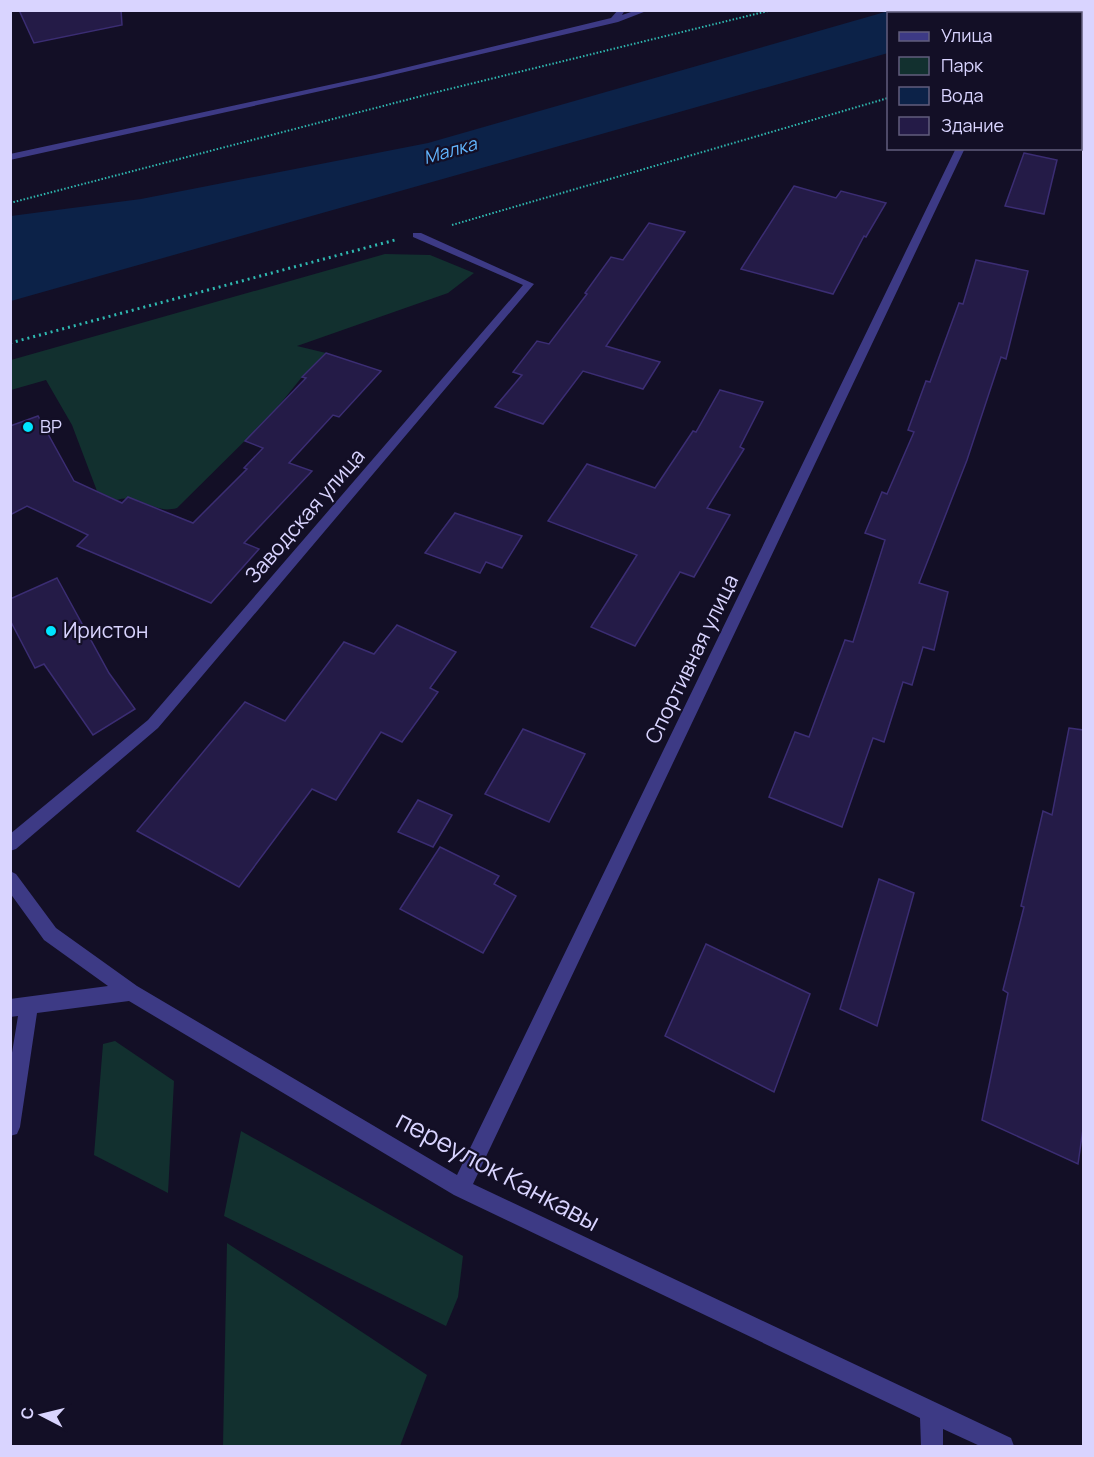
<svg xmlns="http://www.w3.org/2000/svg" width="1094" height="1457" font-family="Manrope,sans-serif">
  <style>
    .green { fill: #12302f }
    .water { fill: #0c2248 }
    .building { fill: #241b47; stroke: #3b2d73; stroke-width: 1.5 }
    .lines { fill: none; stroke-linecap: round; stroke-linejoin: round }
    .path-far1 { stroke: #2fb8b0; stroke-width: 2; stroke-dasharray: 1.5 2; stroke-linecap: butt }
    .path { stroke: #2fb8b0; stroke-width: 3; stroke-dasharray: 2 4; stroke-linecap: butt }
    .minor { fill: #3d3a85; fill-rule: evenodd }
    .poi-dot { fill: #00e5ff; stroke: #130f26; stroke-width: 2 }
    .labels { text-anchor: middle; stroke-width: 4.5; stroke-linejoin: round; paint-order: stroke }
    .far-water-label { font-size: 18px; font-style: italic; fill: #62b6ff; stroke: #130f26 }
    .far-poi-label { font-size: 18px; fill: #d9d4ff; stroke: #130f26; text-anchor: start }
    .street-label { font-size: 21px; fill: #d9d4ff; stroke: #130f26 }
    .poi-label { font-size: 21px; fill: #d9d4ff; stroke: #130f26; text-anchor: start }
    .near-street-label { font-size: 26px; fill: #d9d4ff; stroke: #130f26 }
  </style>
  <rect width="100%" height="100%" fill="#130f26"/>
  <g class="green">
    <path d="M385,254L430,255L474,273L448,293L297,346L326,353L302,377L272,414L177,508C152,515 141,493 117,500L97,491L72,425L46,380L11,390V360Z"/>
    <polygon points="115,1041 174,1081 168,1193 94,1155 103,1044"/>
    <polygon points="241,1131 463,1256 458,1297 446,1326 224,1216"/>
    <polygon points="227,1243 427,1375 400,1446 223,1446"/>
  </g>
  <polygon class="water" points="892,10 1038,11 1027,14 888,14 888,53 11,301 11,216 141,199 428,143"/>
  <g class="building">
    <polygon points="19,10 121,10 122,25 34,43"/>
    <polygon points="1024,153 1057,160 1044,214 1005,206"/>
    <polygon points="794,186 836,198 841,191 886,203 866,237 864,236 833,294 741,269"/>
    <polygon points="649,223 685,232 606,346 660,362 643,389 583,371 543,424 495,407 522,375 513,372 537,341 549,344 587,294 585,293 611,257 623,260"/>
    <polygon points="976,260 1028,271 1006,359 1001,357 967,460 919,583 948,592 934,650 923,647 912,685 903,682 884,742 873,738 842,827 769,797 795,732 809,737 845,640 853,642 885,540 865,533 882,492 887,494 914,432 908,430 926,381 930,382 959,303 963,304"/>
    <polygon points="326,353 381,371 339,417 333,415 289,463 312,471 244,543 259,549 211,603 77,546 88,535 27,506 10,515 10,426 38,416 74,481 122,503 128,497 193,523 247,469 244,468 263,448 245,441 306,378 302,377"/>
    <polygon points="720,390 763,402 740,447 744,449 707,508 730,515 694,577 680,572 635,646 591,627 637,555 548,521 587,464 655,488 693,431 696,432"/>
    <polygon points="455,513 522,536 502,568 486,562 480,573 425,553"/>
    <polygon points="57,578 109,673 135,709 93,735 44,664 35,668 10,620 10,599"/>
    <polygon points="397,625 456,652 430,688 438,692 402,742 381,732 336,800 312,789 239,887 137,831 245,702 285,721 344,642 374,654"/>
    <polygon points="1069,728 1083,730 1083,1129 1078,1164 982,1120 1008,993 1003,990 1024,907 1021,906 1043,811 1052,815"/>
    <polygon points="523,729 585,754 549,822 485,794"/>
    <polygon points="418,800 452,815 433,847 398,832"/>
    <polygon points="440,847 499,876 494,884 516,896 483,953 400,909"/>
    <polygon points="879,879 914,893 877,1026 840,1009"/>
    <polygon points="706,944 810,994 774,1092 665,1036"/>
  </g>
  <g class="lines">
    <g class="path-far1">
      <polyline points="1080,41 1084,40"/>
      <polyline points="10,203 433,93 772,10"/>
      <polyline points="452,225 888,98"/>
    </g>
    <polyline class="path" points="10,343 395,240"/>
    <g class="minor">
      <polygon points="618,10 625,10 622,15 637,10 649,10 618,22 375,79 10,160 10,154 375,75 611,18"/>
      <polygon points="956,148 965,148 473,1184 1011,1438 1014,1446 980,1446 943,1429 943,1446 921,1446 920,1418 454,1195 129,1001 37,1013 20,1127 17,1134 10,1136 10,1065 18,1016 10,1017 10,999 108,986 44,940 10,893 10,871 16,874 56,928 137,986 457,1175"/>
      <polygon points="413,233 421,233 534,284 158,728 16,849 10,851 10,834 148,720 523,285 413,237"/>
    </g>
  </g>
  <g class="poi-dot">
    <circle cx="28" cy="427" r="6"/>
    <circle cx="51" cy="631" r="6"/>
  </g>
  <g class="labels">
    <g class="far-water-label">
      <text transform="translate(450 151) rotate(-16)" y="6">Малка</text>
    </g>
    <g class="far-poi-label">
      <text x="40" y="433">BP</text>
    </g>
    <g class="street-label">
      <text transform="translate(305 516) rotate(-49)" y="7">Заводская улица</text>
      <text transform="translate(692 659) rotate(-64)" y="7">Спортивная улица</text>
    </g>
    <g class="poi-label">
      <text x="63" y="638">Иристон</text>
    </g>
    <g class="near-street-label">
      <text transform="translate(498 1171) rotate(28)" y="9">переулок Канкавы</text>
    </g>
  </g>
  <rect width="1094" height="1457" fill="none" stroke="#d9d4ff" stroke-width="24"/>
  <rect x="887" y="12" width="195" height="138" fill="#130f26" stroke="#625e7d" stroke-width="1.5"/>
  <rect x="899" y="32" width="30" height="9" fill="#3d3a85" stroke="#625e7d" stroke-width="1.5"/>
  <text x="941" y="42" font-size="18" fill="#d9d4ff">Улица</text>
  <rect x="899" y="57" width="30" height="18" fill="#12302f" stroke="#625e7d" stroke-width="1.5"/>
  <text x="941" y="72" font-size="18" fill="#d9d4ff">Парк</text>
  <rect x="899" y="87" width="30" height="18" fill="#0c2248" stroke="#625e7d" stroke-width="1.5"/>
  <text x="941" y="102" font-size="18" fill="#d9d4ff">Вода</text>
  <rect x="899" y="117" width="30" height="18" fill="#241b47" stroke="#625e7d" stroke-width="1.5"/>
  <text x="941" y="132" font-size="18" fill="#d9d4ff">Здание</text>
  <g transform="translate(42 1415) rotate(277)" stroke="#130f26" stroke-width="4.5" paint-order="stroke">
  <path d="M0-4.5L10 22L0 15L-10 22Z" fill="#d9d4ff"/>
  <text y="-9" font-size="16" font-weight="bold" text-anchor="middle" fill="#d9d4ff">С</text>
  </g>
</svg>
